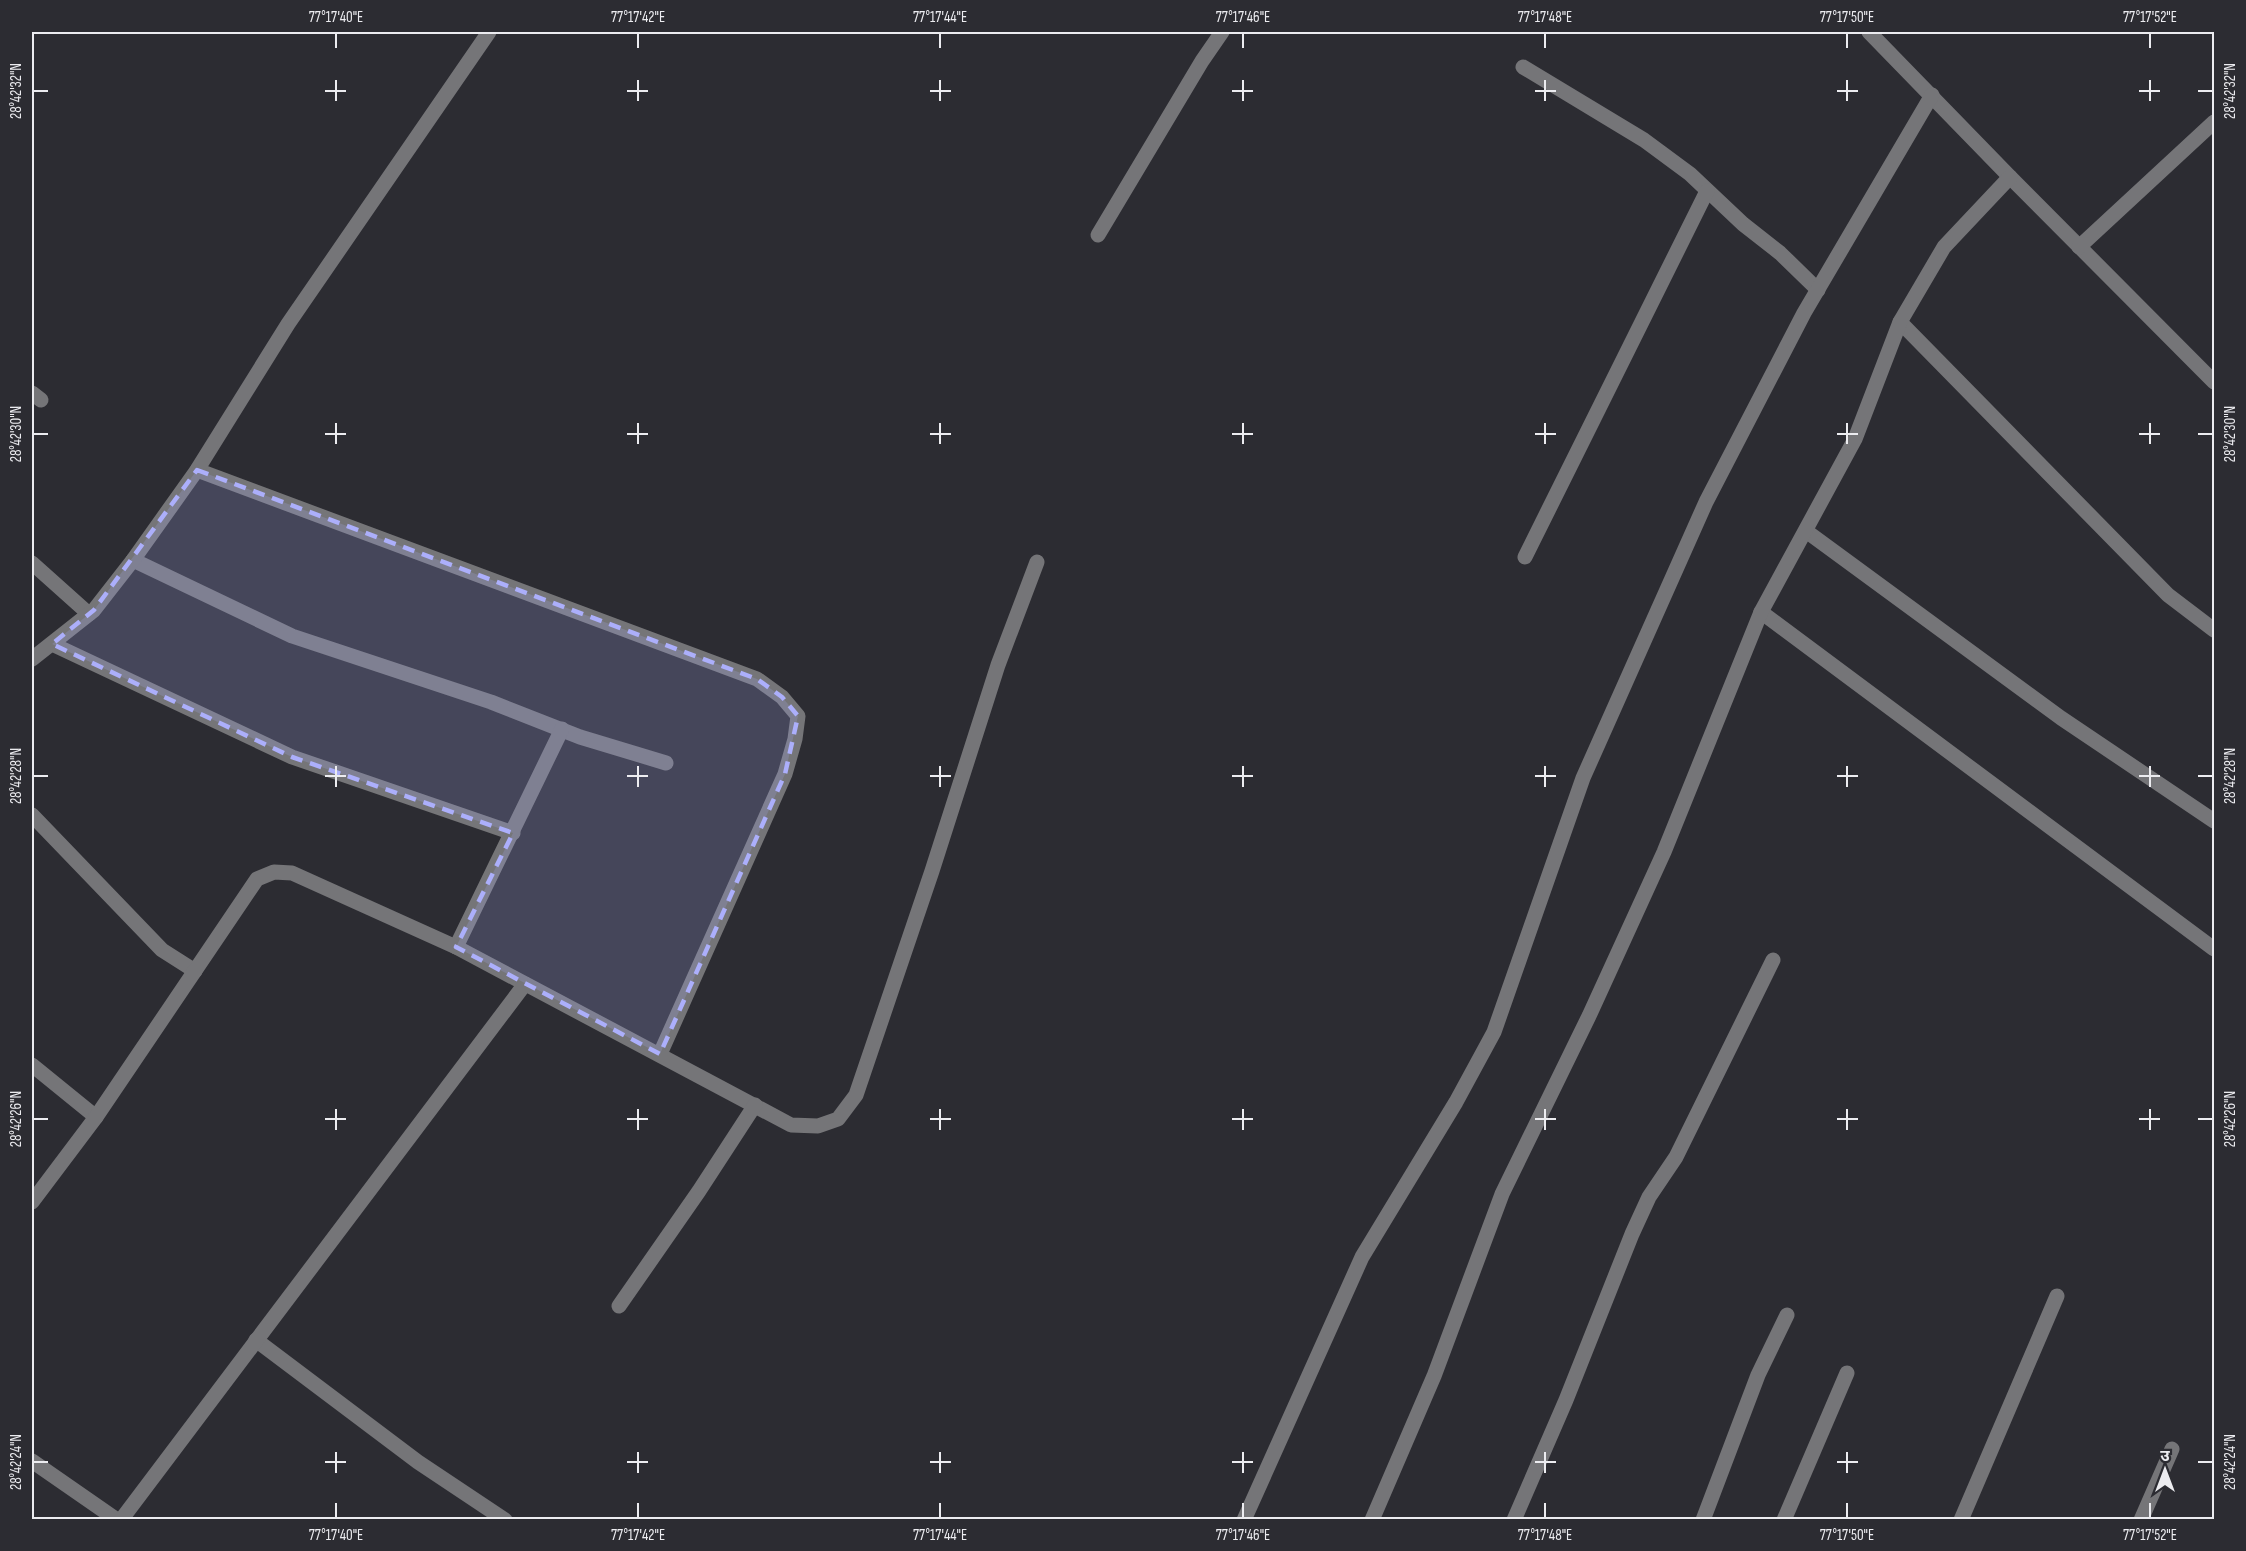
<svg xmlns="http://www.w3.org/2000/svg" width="2246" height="1551" font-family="'Sofia Sans Condensed','Noto Sans Devanagari',sans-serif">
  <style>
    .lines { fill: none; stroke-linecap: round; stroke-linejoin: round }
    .minor { stroke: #757578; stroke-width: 15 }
    .marked { fill: #acaffb; fill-opacity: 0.2; stroke: #acaffb; stroke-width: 4.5; stroke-dasharray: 12 8; stroke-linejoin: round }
    .ticks { fill: none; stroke: #ececf0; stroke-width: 2 }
    .neatline { fill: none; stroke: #ececf0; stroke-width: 2 }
    .ticks-label { font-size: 15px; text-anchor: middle; fill: #ececf0 }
  </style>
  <rect width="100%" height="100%" fill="#2c2c32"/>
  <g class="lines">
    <g class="minor">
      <polyline points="1869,32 2010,177 2214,382"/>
      <polyline points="1523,67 1644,140 1690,174 1743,224 1780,253 1818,290"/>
      <polyline points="1098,235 1202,61 1222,32"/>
      <polyline points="2079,247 2214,122"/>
      <polyline points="1900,322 2168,595 2214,630"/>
      <polyline points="32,393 41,400"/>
      <polyline points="197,470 757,679 782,697 798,716 795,739 785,774 660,1054"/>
      <polyline points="1806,531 2061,718 2214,821"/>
      <polyline points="1525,557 1707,191"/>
      <polyline points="133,560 292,636 491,702 580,737 666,763"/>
      <polyline points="32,563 89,614"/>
      <polyline points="1761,612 2214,949"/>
      <polyline points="52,644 292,757 513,833"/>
      <polyline points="32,659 94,610 133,560 197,470 288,324 489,32"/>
      <polyline points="32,815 162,950 195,971"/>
      <polyline points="456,947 562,729"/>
      <polyline points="32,1065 96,1117"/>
      <polyline points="32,1202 96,1117 257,879 274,872 292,873 456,947 791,1125 818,1126 838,1119 856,1095 932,871 998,665 1037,562"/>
      <polyline points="619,1306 699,1191 755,1105"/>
      <polyline points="256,1340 418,1462 505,1520"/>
      <polyline points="32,1461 117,1520"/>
      <polyline points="121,1520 525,984"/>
      <polyline points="1244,1520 1362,1257 1456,1102 1494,1032 1583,778 1706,502 1804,313 1932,95"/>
      <polyline points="1372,1520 1434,1376 1502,1194 1589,1016 1664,852 1761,612 1855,439 1900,322 1944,247 2010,177"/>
      <polyline points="1514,1520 1566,1400 1632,1234 1649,1197 1676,1157 1773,960"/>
      <polyline points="1703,1520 1758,1375 1787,1315"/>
      <polyline points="1784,1520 1847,1373"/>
      <polyline points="1961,1520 2057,1296"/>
      <polyline points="2141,1520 2172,1449"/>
    </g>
  </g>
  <path class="marked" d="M197,470L757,679L782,697L798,716L785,774L660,1054L456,947L513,833L292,757L52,644L94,610Z"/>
  <path class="ticks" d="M336,33V48M638,33V48M940,33V48M1243,33V48M1545,33V48M1847,33V48M2150,33V48M336,80V101M638,80V101M940,80V101M1243,80V101M1545,80V101M1847,80V101M2150,80V101M33,91H48M325,91H346M627,91H648M930,91H951M1232,91H1253M1535,91H1556M1837,91H1858M2139,91H2160M2198,91H2213M336,423V444M638,423V444M940,423V444M1243,423V444M1545,423V444M1847,423V444M2150,423V444M33,434H48M325,434H346M627,434H648M930,434H951M1232,434H1253M1535,434H1556M1837,434H1858M2139,434H2160M2198,434H2213M336,766V787M638,766V787M940,766V787M1243,766V787M1545,766V787M1847,766V787M2150,766V787M33,776H48M325,776H346M627,776H648M930,776H951M1232,776H1253M1535,776H1556M1837,776H1858M2139,776H2160M2198,776H2213M336,1109V1130M638,1109V1130M940,1109V1130M1243,1109V1130M1545,1109V1130M1847,1109V1130M2150,1109V1130M33,1119H48M325,1119H346M627,1119H648M930,1119H951M1232,1119H1253M1535,1119H1556M1837,1119H1858M2139,1119H2160M2198,1119H2213M336,1452V1473M638,1452V1473M940,1452V1473M1243,1452V1473M1545,1452V1473M1847,1452V1473M33,1462H48M325,1462H346M627,1462H648M930,1462H951M1232,1462H1253M1535,1462H1556M1837,1462H1858M2198,1462H2213M336,1503V1518M638,1503V1518M940,1503V1518M1243,1503V1518M1545,1503V1518M1847,1503V1518M2150,1503V1518"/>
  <rect width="2246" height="1551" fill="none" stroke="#2c2c32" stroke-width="66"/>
  <g transform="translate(2165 1470)" stroke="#2c2c32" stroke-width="4.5" paint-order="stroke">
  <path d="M0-4.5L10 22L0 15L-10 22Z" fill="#ececf0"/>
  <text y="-9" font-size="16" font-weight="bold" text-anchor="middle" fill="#ececf0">उ</text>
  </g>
  <rect x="33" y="33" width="2180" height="1485" class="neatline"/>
  <g class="ticks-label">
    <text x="336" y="22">77°17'40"E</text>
    <text x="638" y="22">77°17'42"E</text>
    <text x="940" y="22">77°17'44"E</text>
    <text x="1243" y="22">77°17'46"E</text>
    <text x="1545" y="22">77°17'48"E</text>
    <text x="1847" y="22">77°17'50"E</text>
    <text x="2150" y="22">77°17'52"E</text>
    <text transform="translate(16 91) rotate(-90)" y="5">28°42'32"N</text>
    <text transform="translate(2230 91) rotate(-90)" y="5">28°42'32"N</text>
    <text transform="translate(16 434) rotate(-90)" y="5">28°42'30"N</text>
    <text transform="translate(2230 434) rotate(-90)" y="5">28°42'30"N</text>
    <text transform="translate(16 776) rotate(-90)" y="5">28°42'28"N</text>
    <text transform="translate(2230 776) rotate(-90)" y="5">28°42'28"N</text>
    <text transform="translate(16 1119) rotate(-90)" y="5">28°42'26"N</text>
    <text transform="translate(2230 1119) rotate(-90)" y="5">28°42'26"N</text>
    <text transform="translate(16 1462) rotate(-90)" y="5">28°42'24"N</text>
    <text transform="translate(2230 1462) rotate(-90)" y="5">28°42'24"N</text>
    <text x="336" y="1540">77°17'40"E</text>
    <text x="638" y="1540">77°17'42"E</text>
    <text x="940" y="1540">77°17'44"E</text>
    <text x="1243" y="1540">77°17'46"E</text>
    <text x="1545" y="1540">77°17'48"E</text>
    <text x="1847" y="1540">77°17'50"E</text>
    <text x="2150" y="1540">77°17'52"E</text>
  </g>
</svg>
